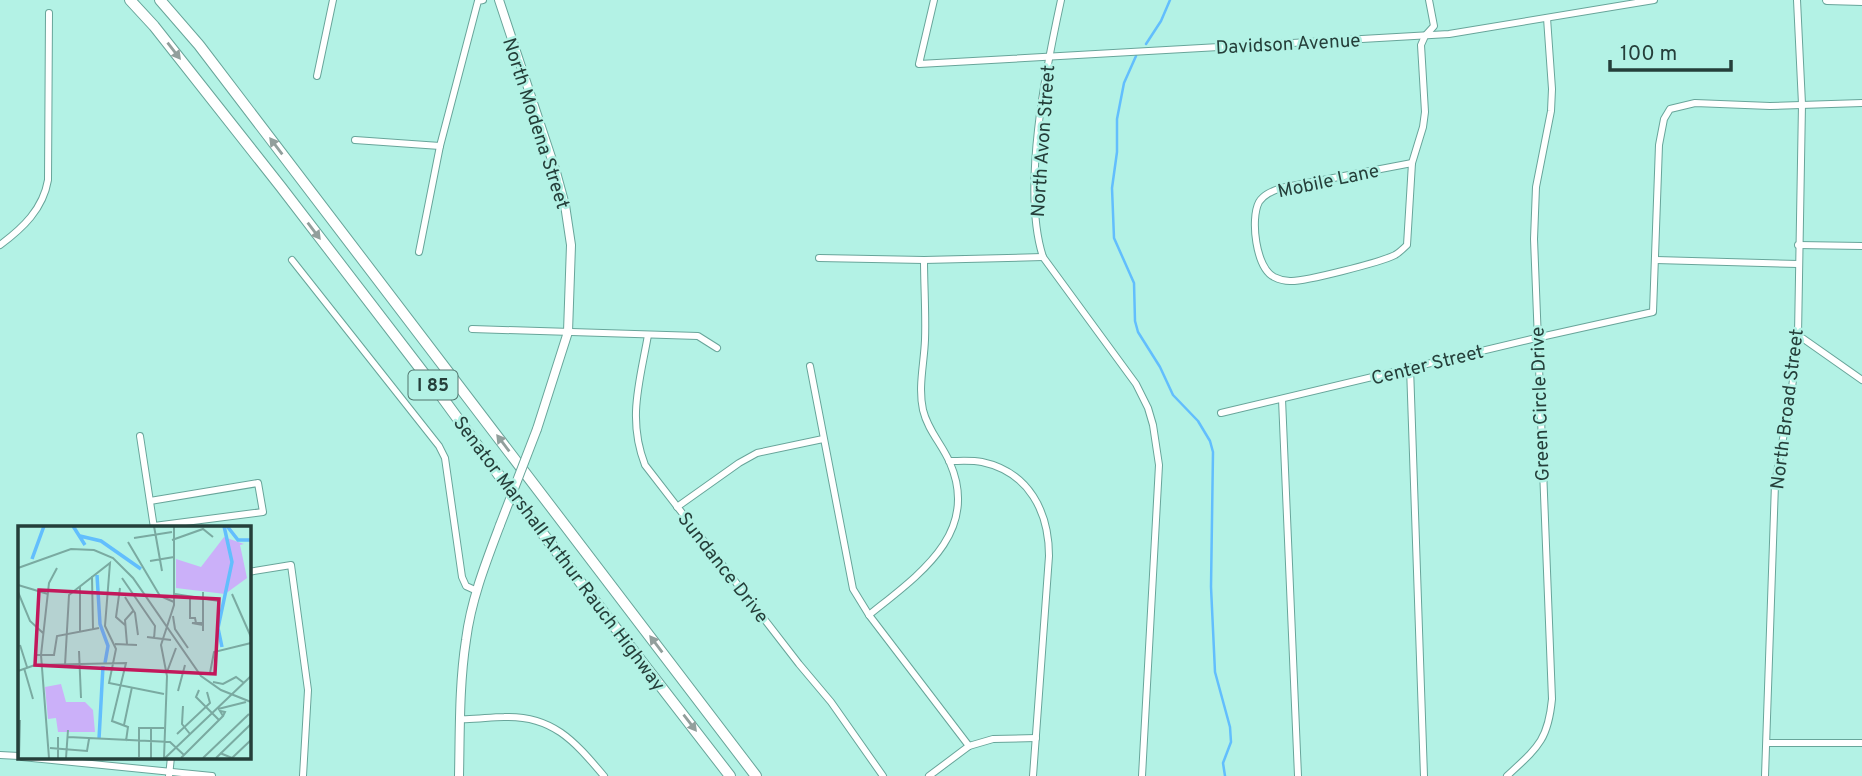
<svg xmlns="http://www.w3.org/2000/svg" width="1862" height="776" font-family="Overpass,sans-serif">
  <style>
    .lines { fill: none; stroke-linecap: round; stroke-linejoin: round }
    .stream { stroke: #62befd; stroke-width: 2.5 }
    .minor-casing { stroke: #68a59a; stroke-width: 8 }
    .tertiary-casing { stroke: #68a59a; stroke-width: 10 }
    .motorway-casing { stroke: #68a59a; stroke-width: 12 }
    .minor { stroke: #fff; stroke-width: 6 }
    .tertiary { stroke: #fff; stroke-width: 8 }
    .motorway { stroke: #fff; stroke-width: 10 }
    .tertiary-bridge-casing { stroke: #68a59a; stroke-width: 10; stroke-linecap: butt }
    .tertiary-bridge { stroke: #fff; stroke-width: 8 }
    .oneway { fill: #929f9c }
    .labels { text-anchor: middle; stroke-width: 5; stroke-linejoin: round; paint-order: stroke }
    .shield { fill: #b3f2e5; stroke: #50756d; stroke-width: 2 }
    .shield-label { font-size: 18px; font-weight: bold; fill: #253f3a }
    .street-label { font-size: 19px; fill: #253f3a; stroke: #b3f2e5 }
    .inset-river { fill: none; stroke: #62befd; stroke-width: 3.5 }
    .inset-road { fill: none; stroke: #7aaaa1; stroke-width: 2 }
    .view { fill: #c2185b; fill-opacity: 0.15; stroke: #c2185b; stroke-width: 3.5 }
    .inset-edge { fill: none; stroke: #253f3a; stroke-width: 3.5 }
  </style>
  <rect width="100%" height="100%" fill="#b3f2e5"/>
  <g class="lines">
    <g class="stream">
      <polyline points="1146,44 1161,21 1170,0"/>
      <polyline points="1136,56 1124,83 1117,119 1117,152 1112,188 1114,238 1134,283 1135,321 1138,332 1160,367 1173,395 1198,421 1210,441 1213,452 1211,587 1215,672 1230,727 1231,742 1223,763 1225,776"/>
    </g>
    <defs>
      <g id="minor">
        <polyline points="934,0 919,64 1449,34 1654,0"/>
        <path d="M1061,0C1046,69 1021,189 1043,257L1136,384L1148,408L1153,425L1159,465L1142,776"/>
        <polyline points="317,76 333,0"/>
        <polyline points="355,140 440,146"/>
        <path d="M1412,163L1407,245C1403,249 1400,252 1395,255C1381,262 1304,282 1290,281C1285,281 1278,279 1274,277C1256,268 1250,219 1259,202C1264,194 1273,191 1281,188Z"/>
        <polyline points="1412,163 1423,127 1425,112 1421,45 1425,36 1434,26 1429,0"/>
        <path d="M0,245C23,228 43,209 48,180L49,13"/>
        <polyline points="1798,245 1862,246"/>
        <polyline points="419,252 440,146 478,1 483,0"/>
        <polyline points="819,258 924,260 1043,257"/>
        <polyline points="292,260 439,446 445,458 462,577 466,586 477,591"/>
        <polyline points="1656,260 1798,264"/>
        <polyline points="472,329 698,336 717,348"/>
        <path d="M648,335C640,381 627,419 645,465L799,664L831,702L883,776"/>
        <polyline points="1798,335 1862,380"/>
        <polyline points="810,366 853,589 869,615 969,746"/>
        <polyline points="1410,367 1424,776"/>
        <polyline points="1282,399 1298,776"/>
        <polyline points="1221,413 1536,338 1653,312 1659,145 1664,119 1670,109 1695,103 1770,106 1862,103"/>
        <polyline points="140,436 154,528"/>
        <path d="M949,461C960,461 972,460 982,462C1029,472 1049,512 1049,556L1033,776"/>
        <polyline points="150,501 258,483 263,512 154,526"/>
        <polyline points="677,507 739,463 757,453 823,439"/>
        <polyline points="248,572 291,565 308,690 303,776"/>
        <path d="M869,615C917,576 981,534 950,463C942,444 928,431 923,410C918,387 924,364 925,340C926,314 924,286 924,260"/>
        <path d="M460,719C475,720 489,717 504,717C553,715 575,742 604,776"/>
        <polyline points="1767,743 1862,743"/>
        <polyline points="0,755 19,756"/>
        <polyline points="22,757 212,776"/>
        <polyline points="169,776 171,757"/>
        <polyline points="929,776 969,746 993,739 1036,738"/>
        <path d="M1507,776C1537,748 1548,741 1552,699L1534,239L1536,187L1551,111L1552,89L1547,18"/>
        <polyline points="1765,776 1775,484 1792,388 1798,335 1802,104 1797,0"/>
      </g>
      <g id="tertiary">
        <polyline points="499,0 556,172 565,205 571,245 568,332 537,429"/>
        <polyline points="1827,0 1862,1"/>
        <path d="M459,776C460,731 459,685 466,640C471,600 486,562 500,525"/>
      </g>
      <g id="motorway">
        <polyline points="130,0 154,26 281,187 439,393 523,508 730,776"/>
        <polyline points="160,0 199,45 756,776"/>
      </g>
    </defs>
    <use href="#minor" class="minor-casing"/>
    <use href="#tertiary" class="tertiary-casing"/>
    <use href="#motorway" class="motorway-casing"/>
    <use href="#minor" class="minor"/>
    <use href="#tertiary" class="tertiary"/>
    <use href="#motorway" class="motorway"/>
    <defs>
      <polyline id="tertiary-bridge" points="500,525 537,429"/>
    </defs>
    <use href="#tertiary-bridge" class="tertiary-bridge-casing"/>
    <use href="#tertiary-bridge" class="tertiary-bridge"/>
  </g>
  <defs><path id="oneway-solid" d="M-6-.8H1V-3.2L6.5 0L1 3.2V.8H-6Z" transform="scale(1.75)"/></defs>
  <g class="oneway">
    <use href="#oneway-solid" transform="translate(174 51) rotate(52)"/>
    <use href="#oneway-solid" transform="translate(276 146) rotate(-127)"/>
    <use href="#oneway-solid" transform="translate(314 231) rotate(53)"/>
    <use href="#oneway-solid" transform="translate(503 443) rotate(-127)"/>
    <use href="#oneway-solid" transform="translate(656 644) rotate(-127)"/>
    <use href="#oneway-solid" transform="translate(690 723) rotate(52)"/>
  </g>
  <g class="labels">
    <rect class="shield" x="408.5" y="370.5" width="49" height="29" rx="5"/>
    <g class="shield-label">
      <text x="433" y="391">I 85</text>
    </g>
    <g class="street-label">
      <text transform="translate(1288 43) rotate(-3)" y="7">Davidson Avenue</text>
      <text transform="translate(537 123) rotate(72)" y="7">North Modena Street</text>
      <text transform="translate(1042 141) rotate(-86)" y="7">North Avon Street</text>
      <text transform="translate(1328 180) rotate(-12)" y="7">Mobile Lane</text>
      <text transform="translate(1427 364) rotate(-14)" y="7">Center Street</text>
      <text transform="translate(1539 404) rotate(-92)" y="7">Green Circle Drive</text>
      <text transform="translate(1786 409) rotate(-83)" y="7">North Broad Street</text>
      <text transform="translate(560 553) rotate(53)" y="7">Senator Marshall Arthur Rauch Highway</text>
      <text transform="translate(724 567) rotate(52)" y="7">Sundance Drive</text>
    </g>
  </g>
  <g transform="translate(18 526)">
    <rect width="233" height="233" fill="#b3f2e5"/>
    <path d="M206,11L226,18L222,19L229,52L207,68L158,62V33L183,41ZM43,158L48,176H67L75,184L77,206H40L38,192L30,193L27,161Z" fill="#cbb0f9"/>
    <path class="inset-river" d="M55,0L67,19M209,0L220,14H233M62,10L83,15L123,43M14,33L26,0M79,49L82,98L90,120L87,137M204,121L200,102L214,36L206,0M81,213L85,140"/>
    <path class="inset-road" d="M136,0L144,45M116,12L154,6M154,14L185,3L195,11M110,16L142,70L156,76M132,35L156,31M0,42L53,23L76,24L95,32L115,52L183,150L203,164L233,176M74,50L75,103M104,52L137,100L136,113M0,59L30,68M62,60V106M102,62L98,91L107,99M0,66L12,95L25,107M185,66V105M157,68L201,75M214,68L233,111M107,71L117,87L120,109M172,71V92H177L178,97M155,90L157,103L170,122M185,97H174L185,99M129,111L153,114M97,118L119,119M109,118L107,94L116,84M2,119L9,141M61,125L63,172M17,129H36L39,110L81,102M47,139L51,69L92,37L87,100L98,123L91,157L146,168M6,142L15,173M0,145L17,139L108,137L94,195L110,201L108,215M149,146L158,122M192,147L196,126L233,117M195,156L205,158L218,151L226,157M181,164L178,171L201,194M160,165L167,139M165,180L164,198L172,208M200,183L228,176M106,199L114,161M133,202V232M159,208L192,177L189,166M40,211V232M50,211L152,216L166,229M32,222L69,225L71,213M202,227L214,232L233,214M121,231V202H146M1,232L2,194M31,232L23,129L31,57L39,42M48,232L50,204M146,232L149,150L143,119L156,79V0M147,232L233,150M163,232L205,190L202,185L207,186L205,190M185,232L231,188M198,232L233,198"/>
    <path class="view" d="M21,64L201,73L197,148L17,139Z"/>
    <rect width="233" height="233" class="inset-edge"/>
  </g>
  <path d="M1610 60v10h121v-10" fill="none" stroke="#253f3a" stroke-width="3.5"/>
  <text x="1620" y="60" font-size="21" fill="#253f3a" stroke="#b3f2e5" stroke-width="5" paint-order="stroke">100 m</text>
</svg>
